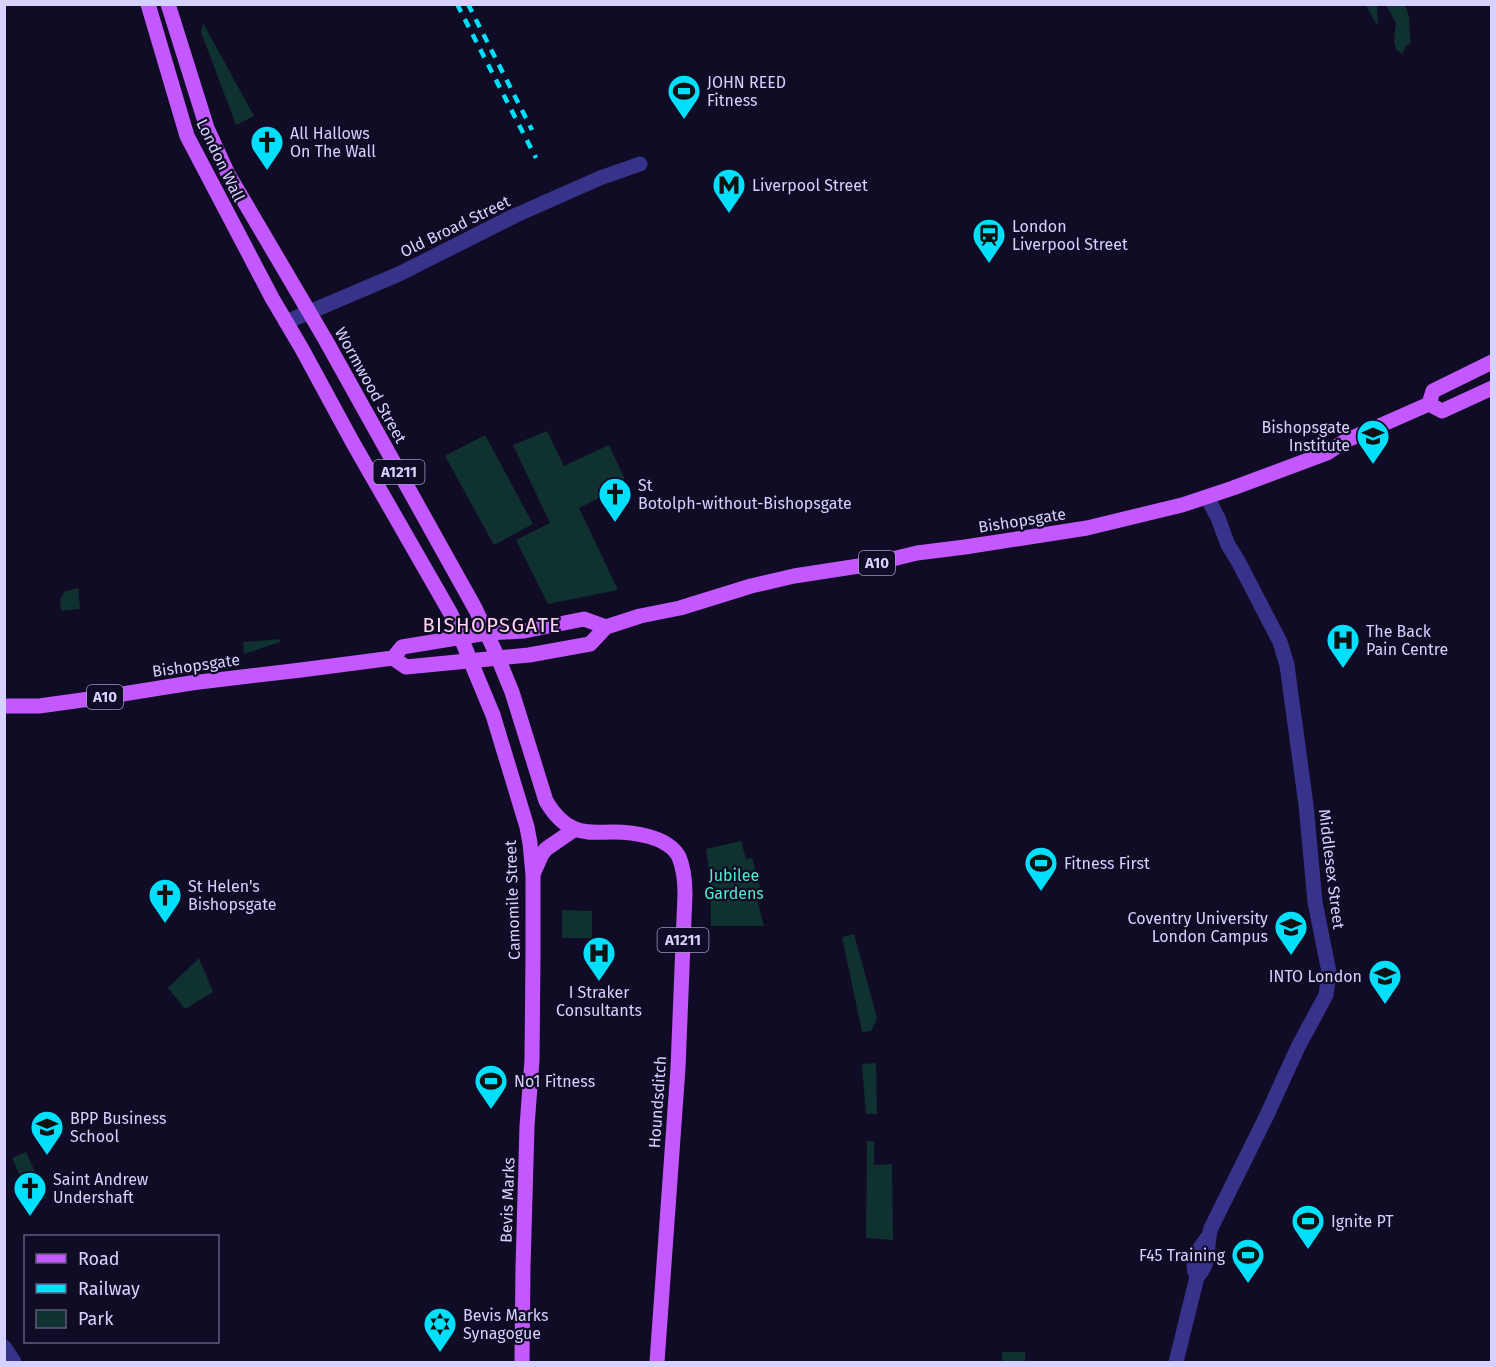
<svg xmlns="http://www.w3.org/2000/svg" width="1496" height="1367" font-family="'Fira Sans',sans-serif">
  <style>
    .green { fill: #0f3130 }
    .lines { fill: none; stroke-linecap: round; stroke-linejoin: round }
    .minor { stroke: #37328a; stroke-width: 15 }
    .major { stroke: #c358ff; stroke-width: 15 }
    .rail { stroke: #00dffc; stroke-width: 4.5; stroke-dasharray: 9 8; stroke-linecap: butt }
    .labels { text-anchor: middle; stroke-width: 4.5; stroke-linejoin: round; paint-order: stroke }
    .shield { fill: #110c26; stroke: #9c96be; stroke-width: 1.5 }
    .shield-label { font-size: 15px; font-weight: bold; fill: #d7d1ff }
    .poi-label { font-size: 16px; fill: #d7d1ff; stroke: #110c26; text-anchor: start }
    .street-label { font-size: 16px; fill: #d7d1ff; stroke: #110c26 }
    .park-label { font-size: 16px; fill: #51ebc7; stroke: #110c26 }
    .quarter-label { font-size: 20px; letter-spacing: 1.5px; fill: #ffd3ee; stroke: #110c26 }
  </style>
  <rect width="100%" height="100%" fill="#110c26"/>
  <g class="green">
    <polygon points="1366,5 1377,5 1378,23 1376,24"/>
    <path d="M1386,5H1404C1412,15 1408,28 1411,42L1406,46L1402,54L1396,49L1394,40L1396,23Z"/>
    <polygon points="203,23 254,116 236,125 201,32"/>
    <polygon points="547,431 564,466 609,445 627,484 579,508 618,590 548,604 516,540 550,523 513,445"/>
    <polygon points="485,435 533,524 494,545 445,456"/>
    <polygon points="78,588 80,609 61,611 60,600 64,592"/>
    <polygon points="281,639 280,642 244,654 243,642"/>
    <polygon points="741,841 746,859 752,858 763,898 757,900 764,926 711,926 711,885 706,849"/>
    <polygon points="562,910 592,911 592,938 562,938"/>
    <polygon points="854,934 877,1018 871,1031 862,1032 842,937"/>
    <polygon points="199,958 213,992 185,1009 168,988"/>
    <polygon points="876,1063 877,1114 866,1114 862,1064"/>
    <polygon points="867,1141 874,1141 874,1165 892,1164 893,1240 866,1238"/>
    <polygon points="26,1152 47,1198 32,1204 12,1158"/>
    <rect x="1002" y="1352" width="23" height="10"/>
  </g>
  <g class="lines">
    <g class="minor">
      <polyline points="286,322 399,274 514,216 600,178 640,164"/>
      <path d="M1197,1277C1189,1261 1199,1249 1208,1237"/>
      <polyline points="4,1347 14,1362"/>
      <path d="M1176,1362L1197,1277C1212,1262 1205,1245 1211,1228L1267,1115L1298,1047L1326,995L1329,972L1315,902L1306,805L1287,665L1280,642L1238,561L1228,545L1218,518L1207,497"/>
    </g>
    <g class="major">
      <polyline points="148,4 187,136 272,298 302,349 353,443 451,614 493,715 527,827 530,843 533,875 533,954 532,1060 527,1126 523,1267 522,1362"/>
      <path d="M168,4L207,128L228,174L325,339L476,610L498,658L512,692L546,801C553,813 562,824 575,829C587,834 600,832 612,832C633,832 668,836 679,857C684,869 685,882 685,894L678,1068L657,1362"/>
      <polyline points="1429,404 1442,411 1492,388"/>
      <polyline points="393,658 406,667 529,655 590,644 606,627 640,616 680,608 751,586 794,576 872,564 917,553 965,547 1087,528 1182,505 1233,488 1327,453 1345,441 1429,404 1433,391 1492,362"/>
      <polyline points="4,706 39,706 104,697 191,683 301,670 393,658 402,647 487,633 524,631 584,619 606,627"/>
      <polyline points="534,872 542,854 546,849 575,829"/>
    </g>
    <g class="rail">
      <polyline points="457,4 536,158"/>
      <polyline points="468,4 532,130"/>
    </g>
  </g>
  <defs>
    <symbol id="stadium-pin" viewBox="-11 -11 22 30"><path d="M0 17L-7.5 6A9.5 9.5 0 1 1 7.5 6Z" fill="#00dffc" stroke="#110c26"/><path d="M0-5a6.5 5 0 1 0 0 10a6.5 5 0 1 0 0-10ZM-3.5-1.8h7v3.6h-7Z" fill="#111"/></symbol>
    <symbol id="church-pin" viewBox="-11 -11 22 30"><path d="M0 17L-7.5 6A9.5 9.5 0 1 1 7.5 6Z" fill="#00dffc" stroke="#110c26"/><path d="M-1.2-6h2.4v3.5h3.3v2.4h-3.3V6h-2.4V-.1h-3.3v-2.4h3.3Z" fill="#111"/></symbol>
    <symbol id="metro-pin" viewBox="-11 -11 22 30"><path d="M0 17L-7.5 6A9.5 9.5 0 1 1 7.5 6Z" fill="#00dffc" stroke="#110c26"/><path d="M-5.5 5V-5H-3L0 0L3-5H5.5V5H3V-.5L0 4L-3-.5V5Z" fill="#111"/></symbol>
    <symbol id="station-pin" viewBox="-11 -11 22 30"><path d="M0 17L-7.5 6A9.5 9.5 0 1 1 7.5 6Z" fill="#00dffc" stroke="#110c26"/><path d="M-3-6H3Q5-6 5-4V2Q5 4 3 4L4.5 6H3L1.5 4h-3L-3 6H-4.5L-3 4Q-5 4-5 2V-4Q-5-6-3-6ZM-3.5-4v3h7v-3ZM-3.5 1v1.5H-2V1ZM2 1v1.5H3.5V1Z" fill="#111"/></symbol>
    <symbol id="university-pin" viewBox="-11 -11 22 30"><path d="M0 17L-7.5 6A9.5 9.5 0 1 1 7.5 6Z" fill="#00dffc" stroke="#110c26"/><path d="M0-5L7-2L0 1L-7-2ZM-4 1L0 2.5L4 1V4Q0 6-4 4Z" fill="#111"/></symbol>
    <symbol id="hospital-pin" viewBox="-11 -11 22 30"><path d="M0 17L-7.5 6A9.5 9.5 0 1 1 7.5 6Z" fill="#00dffc" stroke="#110c26"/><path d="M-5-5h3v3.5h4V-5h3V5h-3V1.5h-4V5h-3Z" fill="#111"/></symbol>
    <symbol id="synagogue-pin" viewBox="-11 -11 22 30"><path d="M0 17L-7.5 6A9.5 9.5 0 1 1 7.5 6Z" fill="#00dffc" stroke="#110c26"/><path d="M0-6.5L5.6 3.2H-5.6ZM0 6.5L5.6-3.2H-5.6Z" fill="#111"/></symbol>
  </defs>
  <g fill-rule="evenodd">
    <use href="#stadium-pin" x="665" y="72" width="38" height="52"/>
    <use href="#church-pin" x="248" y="123" width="38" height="52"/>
    <use href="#metro-pin" x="710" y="166" width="38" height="52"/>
    <use href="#station-pin" x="970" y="216" width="38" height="52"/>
    <use href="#university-pin" x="1354" y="417" width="38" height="52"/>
    <use href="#church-pin" x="596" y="475" width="38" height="52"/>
    <use href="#hospital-pin" x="1324" y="621" width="38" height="52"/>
    <use href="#stadium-pin" x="1022" y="844" width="38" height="52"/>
    <use href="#church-pin" x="146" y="876" width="38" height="52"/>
    <use href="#university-pin" x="1272" y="908" width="38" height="52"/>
    <use href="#hospital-pin" x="580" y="934" width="38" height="52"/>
    <use href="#university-pin" x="1366" y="957" width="38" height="52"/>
    <use href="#stadium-pin" x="472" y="1062" width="38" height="52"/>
    <use href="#university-pin" x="28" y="1108" width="38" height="52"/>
    <use href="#church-pin" x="11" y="1169" width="38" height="52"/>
    <use href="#stadium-pin" x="1289" y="1202" width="38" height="52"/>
    <use href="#stadium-pin" x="1229" y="1236" width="38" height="52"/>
    <use href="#synagogue-pin" x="421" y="1305" width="38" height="52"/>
  </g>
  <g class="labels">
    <g class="shield">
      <rect x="373.5" y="460" width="51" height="24" rx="4.5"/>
      <rect x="859" y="551" width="36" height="24" rx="4.5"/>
      <rect x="87" y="685" width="36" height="24" rx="4.5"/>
      <rect x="657.5" y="928" width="51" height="24" rx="4.5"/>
    </g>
    <g class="shield-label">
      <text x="399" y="477">A1211</text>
      <text x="877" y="568">A10</text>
      <text x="105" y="702">A10</text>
      <text x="683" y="945">A1211</text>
    </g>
    <g class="poi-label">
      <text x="707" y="88">JOHN REED<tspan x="707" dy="18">Fitness</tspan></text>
      <text x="290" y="139">All Hallows<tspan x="290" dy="18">On The Wall</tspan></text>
      <text x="752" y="191">Liverpool Street</text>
      <text x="1012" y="232">London<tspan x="1012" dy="18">Liverpool Street</tspan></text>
      <text x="1350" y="433" text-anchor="end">Bishopsgate<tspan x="1350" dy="18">Institute</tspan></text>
      <text x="638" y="491">St<tspan x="638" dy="18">Botolph-without-Bishopsgate</tspan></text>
      <text x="1366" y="637">The Back<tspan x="1366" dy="18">Pain Centre</tspan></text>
      <text x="1064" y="869">Fitness First</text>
      <text x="188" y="892">St Helen's<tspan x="188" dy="18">Bishopsgate</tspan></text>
      <text x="1268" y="924" text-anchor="end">Coventry University<tspan x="1268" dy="18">London Campus</tspan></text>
      <text x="1362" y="982" text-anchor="end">INTO London</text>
      <text x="599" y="998" text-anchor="middle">I Straker<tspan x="599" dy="18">Consultants</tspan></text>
      <text x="514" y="1087">No1 Fitness</text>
      <text x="70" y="1124">BPP Business<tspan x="70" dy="18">School</tspan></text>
      <text x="53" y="1185">Saint Andrew<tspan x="53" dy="18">Undershaft</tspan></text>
      <text x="1331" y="1227">Ignite PT</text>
      <text x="1225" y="1261" text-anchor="end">F45 Training</text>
      <text x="463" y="1321">Bevis Marks<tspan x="463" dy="18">Synagogue</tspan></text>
    </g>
    <g class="street-label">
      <text transform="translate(221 160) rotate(64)" y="6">London Wall</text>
      <text transform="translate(455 226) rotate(-26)" y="6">Old Broad Street</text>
      <text transform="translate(371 385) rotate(61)" y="6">Wormwood Street</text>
      <text transform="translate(1022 520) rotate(-9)" y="6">Bishopsgate</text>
      <text transform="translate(196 665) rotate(-8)" y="6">Bishopsgate</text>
      <text transform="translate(1332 869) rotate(83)" y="6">Middlesex Street</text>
      <text transform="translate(512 900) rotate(-92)" y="6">Camomile Street</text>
      <text transform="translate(657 1102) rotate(-86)" y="6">Houndsditch</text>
      <text transform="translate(507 1200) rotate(-88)" y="6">Bevis Marks</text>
    </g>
    <g class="park-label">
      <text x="734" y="881">Jubilee<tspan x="734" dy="18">Gardens</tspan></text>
    </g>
    <g class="quarter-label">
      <text x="492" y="632">BISHOPSGATE</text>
    </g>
  </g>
  <rect width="1496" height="1367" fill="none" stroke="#d7d1ff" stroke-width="12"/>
  <rect x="24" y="1235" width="195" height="108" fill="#110c26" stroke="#605b7d" stroke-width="1.5"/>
  <rect x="36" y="1254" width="30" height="9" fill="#c358ff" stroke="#605b7d" stroke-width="1.5"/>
  <text x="78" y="1265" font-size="18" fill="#d7d1ff">Road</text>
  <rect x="36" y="1284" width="30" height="9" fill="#00dffc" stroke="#605b7d" stroke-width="1.5"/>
  <text x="78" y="1295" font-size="18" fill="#d7d1ff">Railway</text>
  <rect x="36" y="1310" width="30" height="18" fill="#0f3130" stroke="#605b7d" stroke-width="1.5"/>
  <text x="78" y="1325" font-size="18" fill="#d7d1ff">Park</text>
</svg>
